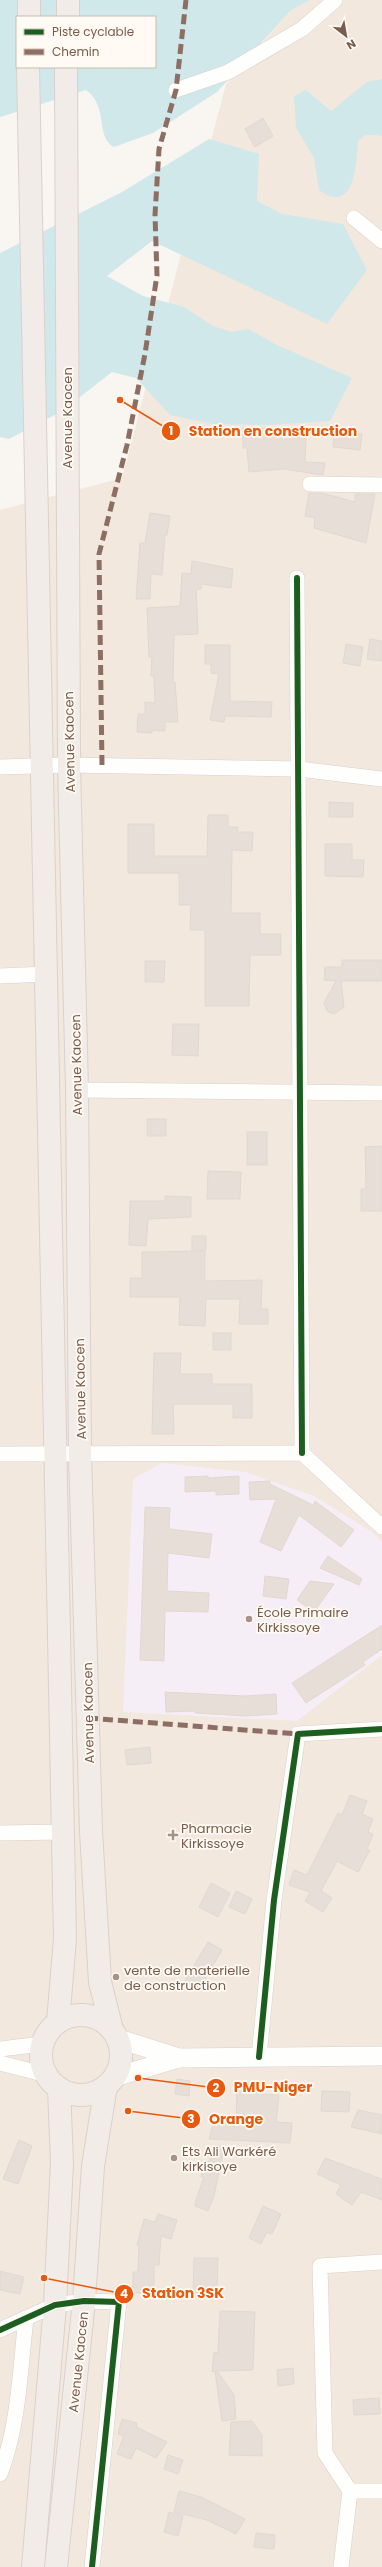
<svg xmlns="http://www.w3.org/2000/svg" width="382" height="2567" font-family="Poppins,sans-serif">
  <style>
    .residential { fill: #f2e8de }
    .education { fill: #f6eef6 }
    .water { fill: #d0e8ea; fill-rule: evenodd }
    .building { fill: #e6ded7; stroke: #e2d8d2 }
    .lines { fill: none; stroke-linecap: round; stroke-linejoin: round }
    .minor-casing { stroke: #d7d1cb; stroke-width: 16 }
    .tertiary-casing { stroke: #d7d1cb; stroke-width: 20 }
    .trunk-casing { stroke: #dad1cc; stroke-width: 24 }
    .minor { stroke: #fefefd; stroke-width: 15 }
    .tertiary { stroke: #fefefd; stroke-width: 19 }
    .trunk { stroke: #f2ece8; stroke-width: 22 }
    .quiet { stroke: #8d6e63; stroke-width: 5; stroke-dasharray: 10 5; stroke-linecap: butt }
    .cycleway-casing { stroke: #fffaf3; stroke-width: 8 }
    .cycleway { stroke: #1b5e20; stroke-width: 6 }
    .poi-dot { fill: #a69286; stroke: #fffaf3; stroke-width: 1.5 }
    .labels { text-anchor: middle; stroke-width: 3.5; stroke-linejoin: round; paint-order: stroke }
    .street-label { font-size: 13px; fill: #7a5c4d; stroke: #fffaf3 }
    .poi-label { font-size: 13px; fill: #7a5c4d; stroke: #fffaf3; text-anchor: start }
    .leader { fill: none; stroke: #e8590c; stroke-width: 1.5 }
    .callout-dot { fill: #e8590c; stroke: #fffaf3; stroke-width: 1.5 }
    .mark-label { font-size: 12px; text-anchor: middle; font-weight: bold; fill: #fff }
    .callout-label { font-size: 14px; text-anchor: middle; font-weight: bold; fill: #e8590c; stroke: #fffaf3; stroke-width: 3.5; stroke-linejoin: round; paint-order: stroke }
  </style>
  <rect width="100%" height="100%" fill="#f9f5f0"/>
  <polygon class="residential" points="310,0 382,0 382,2567 0,2567 0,510 122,478 226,84 290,11"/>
  <polygon class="education" points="162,1463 245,1472 314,1496 372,1532 382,1542 382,1655 297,1721 123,1712 133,1479"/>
  <g class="water">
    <path d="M0,0H310L290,11L217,92L153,133L114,147C95,138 109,106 86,90L0,117ZM17,17H155V67H17Z"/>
    <path d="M382,79V136C372,135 364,132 358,142C356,164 355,216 319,190L314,158L296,128L294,96L306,90L331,111L367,82Z"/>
    <polygon points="209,139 259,154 257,201 282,214 343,224 367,270 327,324 152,241 107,276 143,296 184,307 213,326 231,332 248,329 277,345 352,378 330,421 267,425 212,424 170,415 136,378 112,372 62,411 9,439 0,437 0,253 122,192"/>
  </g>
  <g class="building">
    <polygon points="263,118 273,136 255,147 245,129"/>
    <polygon points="243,428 296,428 296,433 302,433 302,439 306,439 305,462 325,463 323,475 284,469 249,472 247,448 243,448"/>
    <polygon points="334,433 362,434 360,450 333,447"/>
    <polygon points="309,493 322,493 355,502 355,494 375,494 366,543 314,528 315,518 305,516"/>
    <polygon points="150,513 170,516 167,535 165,535 162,575 151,574 150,599 136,599 140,543 145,543"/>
    <polygon points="192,561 233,569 231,588 201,584 201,589 196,589 198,634 174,635 173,682 175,682 178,722 165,722 165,731 152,730 152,733 137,732 138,714 145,714 145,702 155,703 154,676 151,676 152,657 149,657 147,608 180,606 182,573 191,574"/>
    <polygon points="370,639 382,641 382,661 367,659"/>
    <polygon points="346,644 363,647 360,666 343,663"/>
    <polygon points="205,645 230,645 230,701 272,702 271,717 225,716 224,722 210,720 219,674 211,673 211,664 205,664"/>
    <polygon points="329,802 353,803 353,817 329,817"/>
    <polygon points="208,815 228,815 228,827 238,827 237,832 253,832 252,851 232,850 231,913 260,913 260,934 281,934 281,955 250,955 249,1006 205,1006 205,930 190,930 191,905 179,905 179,873 128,873 128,824 154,824 154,856 207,856"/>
    <polygon points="325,844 352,844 352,860 364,860 363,877 325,876"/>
    <polygon points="342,960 382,960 382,981 341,981 344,1007 334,1014 327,1011 324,1003 336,981 324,980 325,967 342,967"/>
    <polygon points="145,961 165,961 164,982 145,982"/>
    <polygon points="173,1024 199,1024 198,1056 172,1055"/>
    <rect x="147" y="1119" width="19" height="17"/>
    <rect x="247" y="1132" width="20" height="33"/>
    <polygon points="382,1146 382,1211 361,1211 361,1189 366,1189 365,1147"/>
    <polygon points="208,1171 241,1172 240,1199 207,1199"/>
    <polygon points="165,1196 191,1197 191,1217 148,1219 146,1246 129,1245 130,1201 165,1201"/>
    <rect x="192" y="1236" width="14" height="14"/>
    <polygon points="205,1251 205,1281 262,1280 261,1309 268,1309 268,1324 239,1324 240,1299 206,1299 205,1326 179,1325 180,1297 130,1297 130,1278 142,1278 142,1252"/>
    <rect x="213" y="1333" width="18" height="17"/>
    <polygon points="154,1353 181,1353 180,1374 212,1374 212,1384 252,1384 252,1418 233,1418 233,1404 173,1404 174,1434 152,1434"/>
    <polygon points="208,1476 208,1478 239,1476 239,1494 216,1495 216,1491 185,1492 185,1477"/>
    <polygon points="270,1481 270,1484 313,1505 315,1501 354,1530 341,1547 299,1515 281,1551 260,1542 276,1499 250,1500 249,1482"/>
    <polygon points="145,1507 170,1508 169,1529 212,1534 209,1558 168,1553 167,1591 209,1593 208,1612 165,1611 164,1661 140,1660"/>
    <polygon points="328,1556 362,1579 359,1585 320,1568"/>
    <polygon points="265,1576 289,1579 286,1599 263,1596"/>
    <polygon points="310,1581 334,1584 314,1612 297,1600"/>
    <polygon points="382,1625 382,1649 363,1662 365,1665 306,1703 292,1683"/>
    <polygon points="165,1692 244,1696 276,1694 277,1714 246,1716 195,1713 195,1711 166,1712"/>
    <polygon points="150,1747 151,1763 127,1765 125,1750"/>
    <polygon points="350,1795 367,1801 362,1814 373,1819 368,1832 373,1834 367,1849 370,1850 358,1872 337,1861 321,1891 332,1898 323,1912 305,1901 310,1892 289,1885 294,1870 307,1875 338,1813 342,1815"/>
    <polygon points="211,1883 230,1893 218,1917 199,1907"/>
    <polygon points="236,1891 252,1899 245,1914 229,1907"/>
    <polygon points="208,1942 222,1950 199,1989 185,1981"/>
    <polygon points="177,2079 190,2081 189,2096 175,2094"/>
    <polygon points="237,2090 256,2090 256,2094 279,2095 276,2122 292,2123 290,2143 209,2139 213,2125 224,2126 224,2121 236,2121"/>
    <polygon points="322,2091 350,2092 349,2112 321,2111"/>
    <polygon points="358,2110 382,2115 382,2134 351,2127"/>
    <polygon points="19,2140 32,2146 18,2184 3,2179"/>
    <polygon points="215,2145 224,2147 214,2196 208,2211 195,2206 196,2200 204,2177 201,2177 204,2161 209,2162"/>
    <polygon points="325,2158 382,2179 382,2200 361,2192 352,2205 336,2194 341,2185 317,2174"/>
    <polygon points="263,2206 281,2214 272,2234 267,2232 261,2244 249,2238"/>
    <polygon points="158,2214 177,2220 171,2239 161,2236 159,2265 154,2265 154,2293 133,2293 133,2272 138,2272 139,2245 137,2245 144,2219 155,2222"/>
    <polygon points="194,2258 218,2258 217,2293 193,2293"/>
    <polygon points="0,2271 24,2277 20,2294 0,2290"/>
    <polygon points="220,2311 255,2312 253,2370 217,2371 234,2395 236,2419 222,2421 215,2371 212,2372 214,2352 218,2353"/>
    <polygon points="293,2368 294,2384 278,2386 277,2370"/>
    <polygon points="379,2398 380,2414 354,2415 353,2400"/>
    <polygon points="122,2419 137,2423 136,2427 167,2442 156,2458 136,2448 131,2459 117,2454 124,2436 118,2434"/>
    <polygon points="252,2421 262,2435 262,2456 229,2455 231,2422"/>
    <polygon points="168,2455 183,2460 178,2474 164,2469"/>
    <polygon points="179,2491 201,2497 245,2519 236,2534 207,2520 174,2512"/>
    <polygon points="169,2512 183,2516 178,2536 164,2532"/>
    <polygon points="256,2533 275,2535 274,2549 254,2547"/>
  </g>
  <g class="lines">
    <defs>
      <g id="minor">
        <polyline points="176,90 228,72 302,29 335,0"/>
        <polyline points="354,218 382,241"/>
        <polyline points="310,484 382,485"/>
        <polyline points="297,578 302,1453"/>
        <polyline points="0,767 69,765 299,769 382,779"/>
        <polyline points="0,976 46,974"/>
        <polyline points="77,1090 382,1093"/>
        <polyline points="0,1454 302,1453 382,1527"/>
        <polyline points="0,1833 63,1832"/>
        <polyline points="0,2049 42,2044"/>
        <polyline points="259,2057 274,1900 298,1734 382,1729"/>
        <polyline points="0,2063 47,2075"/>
        <polyline points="0,2330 55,2305 84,2301 119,2302 92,2567"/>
        <path d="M0,2474C19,2425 20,2370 26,2318"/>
        <polyline points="350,2491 382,2491"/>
        <polyline points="341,2567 350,2491 325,2453 320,2266 382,2262"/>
      </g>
      <g id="tertiary">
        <polyline points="119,2039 179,2058 382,2056"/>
        <polyline points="115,2077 179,2058"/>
      </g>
      <g id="trunk">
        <polyline points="29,17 29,0"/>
        <polyline points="68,17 68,0"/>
        <polyline points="28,67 65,1939 58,2022"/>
        <polyline points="66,67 69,765 77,1090 80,1453 91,1831 100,1982 111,2026"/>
        <circle cx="81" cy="2055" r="40"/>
        <polyline points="33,2567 55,2305 62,2163 59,2088"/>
        <polyline points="56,2567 84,2301 93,2166 106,2086"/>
      </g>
    </defs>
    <use href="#minor" class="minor-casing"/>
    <use href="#tertiary" class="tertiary-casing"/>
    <use href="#trunk" class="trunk-casing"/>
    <use href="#minor" class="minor"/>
    <use href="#tertiary" class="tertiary"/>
    <use href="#trunk" class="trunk"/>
    <g class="quiet">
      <polyline points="102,765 99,554 127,445 145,354 157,275 155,215 159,149 176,90 186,0"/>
      <polyline points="88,1718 298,1734"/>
    </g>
    <defs>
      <g id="cycleway">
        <polyline points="297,578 302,1453"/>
        <polyline points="259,2057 274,1900 298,1734 382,1729"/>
        <polyline points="0,2330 55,2305 84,2301 119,2302 92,2567"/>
      </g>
    </defs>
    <use href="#cycleway" class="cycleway-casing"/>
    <use href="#cycleway" class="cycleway"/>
  </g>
  <g class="poi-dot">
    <circle cx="249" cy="1619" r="4"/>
    <path d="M171 1829h4v4h4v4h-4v4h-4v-4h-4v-4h4z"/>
    <circle cx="116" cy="1977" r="4"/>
    <circle cx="174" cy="2158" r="4"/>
  </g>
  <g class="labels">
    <g class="street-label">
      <text transform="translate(67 418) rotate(-90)" y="5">Avenue Kaocen</text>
      <text transform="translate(69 742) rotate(-91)" y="5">Avenue Kaocen</text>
      <text transform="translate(76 1065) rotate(-91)" y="5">Avenue Kaocen</text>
      <text transform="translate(80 1389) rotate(-91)" y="5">Avenue Kaocen</text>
      <text transform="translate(88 1713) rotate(-91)" y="5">Avenue Kaocen</text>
      <text transform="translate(78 2362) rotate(-84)" y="5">Avenue Kaocen</text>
    </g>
    <g class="poi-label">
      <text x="257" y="1617">École Primaire<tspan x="257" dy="15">Kirkissoye</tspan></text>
      <text x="181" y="1833">Pharmacie<tspan x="181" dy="15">Kirkissoye</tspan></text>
      <text x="124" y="1975">vente de materielle<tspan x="124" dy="15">de construction</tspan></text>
      <text x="182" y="2156">Ets Ali Warkéré<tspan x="182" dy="15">kirkisoye</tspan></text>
    </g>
  </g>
  <path class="leader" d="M120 400L171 431M138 2078L216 2088M128 2111L191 2119M44 2278L124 2294"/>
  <g class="callout-dot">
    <circle cx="120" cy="400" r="4"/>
    <circle cx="138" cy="2078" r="4"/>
    <circle cx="128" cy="2111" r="4"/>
    <circle cx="44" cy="2278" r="4"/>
    <circle cx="171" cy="431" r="10"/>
    <circle cx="216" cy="2088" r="10"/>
    <circle cx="191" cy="2119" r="10"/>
    <circle cx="124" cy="2294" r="10"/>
  </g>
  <g class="mark-label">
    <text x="171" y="435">1</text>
    <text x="216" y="2092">2</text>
    <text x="191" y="2123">3</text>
    <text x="124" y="2298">4</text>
  </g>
  <g class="callout-label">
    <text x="273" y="436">Station en construction</text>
    <text x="273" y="2092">PMU-Niger</text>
    <text x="236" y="2124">Orange</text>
    <text x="183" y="2298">Station 3SK</text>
  </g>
  <rect x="16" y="16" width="140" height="52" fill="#fffaf3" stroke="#cabbb1"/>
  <rect x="24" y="29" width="20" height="6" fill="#1b5e20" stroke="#cabbb1"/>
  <text x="52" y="36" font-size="12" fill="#7a5c4d">Piste cyclable</text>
  <rect x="24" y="49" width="20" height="6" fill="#8d6e63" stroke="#cabbb1"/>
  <text x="52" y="56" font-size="12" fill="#7a5c4d">Chemin</text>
  <g transform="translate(346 36) rotate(149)" stroke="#fffaf3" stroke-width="3" paint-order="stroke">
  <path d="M0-3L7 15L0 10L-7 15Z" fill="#7a5c4d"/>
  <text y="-6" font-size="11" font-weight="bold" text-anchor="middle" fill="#7a5c4d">N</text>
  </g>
</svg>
